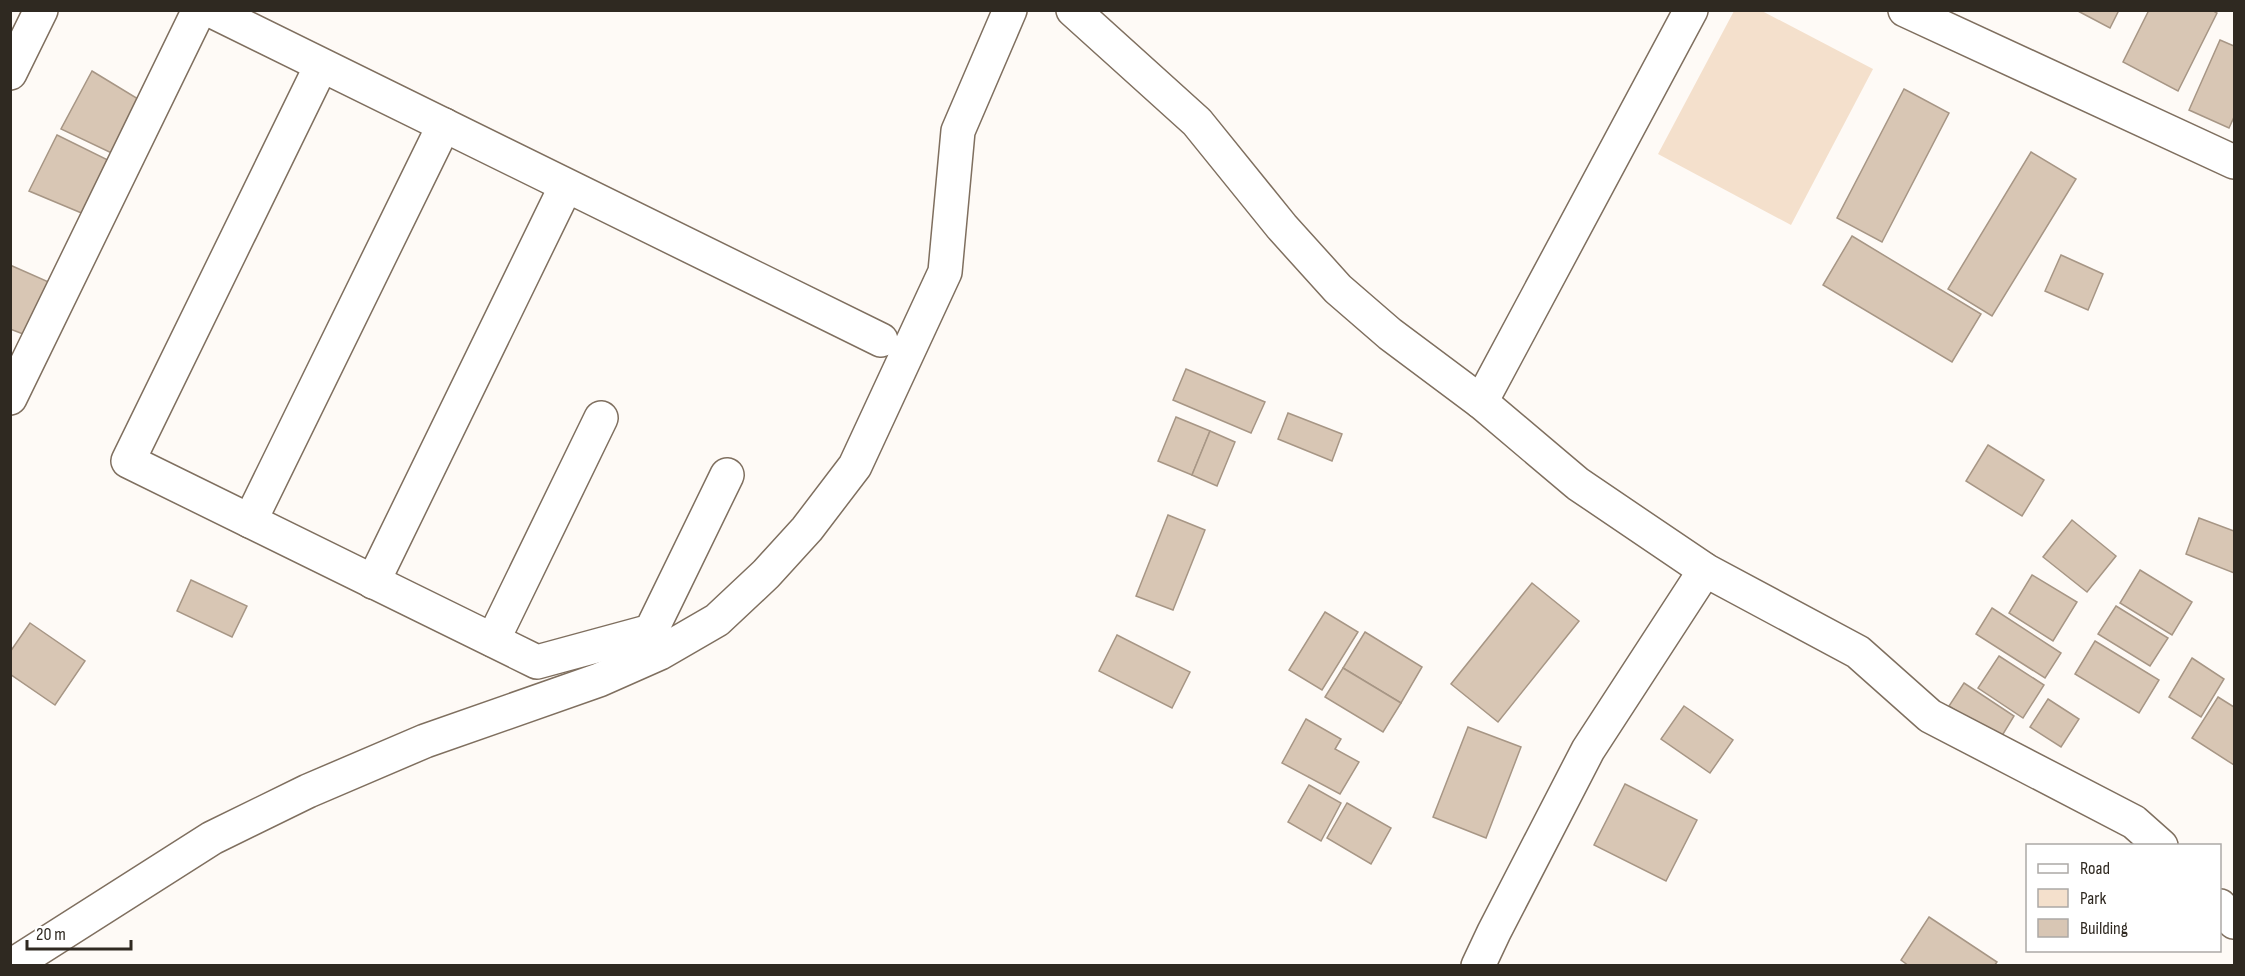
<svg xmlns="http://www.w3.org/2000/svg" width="2245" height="976" font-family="'Sofia Sans Condensed',sans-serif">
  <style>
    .green { fill: #f4e0cc }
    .building { fill: #d8c6b4; stroke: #a79685; stroke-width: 1.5 }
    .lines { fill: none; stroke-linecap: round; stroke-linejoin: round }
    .minor-casing { stroke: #7f6f5f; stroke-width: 36 }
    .tertiary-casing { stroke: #7f6f5f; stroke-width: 36 }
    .minor { stroke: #fff; stroke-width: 33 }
    .tertiary { stroke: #fff; stroke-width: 33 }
  </style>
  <rect width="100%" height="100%" fill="#fefaf6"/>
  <polygon class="green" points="1734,11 1762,11 1873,69 1791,225 1658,154"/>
  <g class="building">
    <polygon points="2076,10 2119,10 2110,28"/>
    <polygon points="2149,10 2212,10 2217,13 2178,91 2123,62"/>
    <polygon points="2220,40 2234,46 2234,117 2229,128 2189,110"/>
    <polygon points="92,71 148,105 120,157 61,129"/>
    <polygon points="1904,89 1949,113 1882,242 1837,218"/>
    <polygon points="57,135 114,163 91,217 29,191"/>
    <polygon points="2031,152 2076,179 1992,316 1948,289"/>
    <polygon points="1852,236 1981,314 1952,362 1823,285"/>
    <polygon points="2061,255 2103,274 2088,310 2045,291"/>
    <polygon points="10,265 60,287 31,337 10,329"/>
    <polygon points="1186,369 1265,402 1251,433 1173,400"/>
    <polygon points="1288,413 1342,434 1332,461 1278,439"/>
    <polygon points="1176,417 1210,431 1192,475 1158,461"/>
    <polygon points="1210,431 1235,442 1217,486 1192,475"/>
    <polygon points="1988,445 2044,480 2022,516 1966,481"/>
    <polygon points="1168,515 1205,530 1173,610 1136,596"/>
    <polygon points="2199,518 2234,531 2234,573 2186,554"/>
    <polygon points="2072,520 2116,556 2087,592 2043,557"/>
    <polygon points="2140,570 2192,602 2172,635 2120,603"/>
    <polygon points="2032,575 2077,602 2053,641 2009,613"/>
    <polygon points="191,580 247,606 232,637 177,611"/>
    <polygon points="1532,583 1579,621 1498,722 1451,684"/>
    <polygon points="2116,606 2168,638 2150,666 2098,634"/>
    <polygon points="1992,608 2061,653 2045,678 1976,634"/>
    <polygon points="1325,612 1358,632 1322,690 1289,670"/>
    <polygon points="30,623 85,661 55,705 10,674 10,652"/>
    <polygon points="1365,632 1422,667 1401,703 1343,668"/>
    <polygon points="1117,635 1190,672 1172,708 1099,671"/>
    <polygon points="2095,641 2159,680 2139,713 2075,674"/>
    <polygon points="1999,656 2044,685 2023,718 1978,688"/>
    <polygon points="2192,658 2224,679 2201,717 2169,697"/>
    <polygon points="1343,668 1401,703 1383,732 1325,697"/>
    <polygon points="1964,683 2014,716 2000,739 1949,706"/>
    <polygon points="2218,697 2234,707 2234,765 2192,738"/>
    <polygon points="2048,699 2079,719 2061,747 2030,727"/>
    <polygon points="1684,706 1733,740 1710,773 1661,739"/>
    <polygon points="1306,719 1341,739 1335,749 1359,762 1340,794 1282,763"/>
    <polygon points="1468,727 1521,747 1486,838 1433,817"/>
    <polygon points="1625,784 1697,820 1666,881 1594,845"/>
    <polygon points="1309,785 1341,803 1321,841 1288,822"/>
    <polygon points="1347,803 1391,828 1371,864 1327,838"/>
    <polygon points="1929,917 1997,962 1994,966 1909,966 1901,960"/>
  </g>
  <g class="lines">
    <defs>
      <g id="minor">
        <polyline points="210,10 881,340"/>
        <polyline points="1073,10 1197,122 1282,227 1338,289 1390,334 1481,402 1578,484 1705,570 1858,652 1930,716 2134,822 2161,846"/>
        <polyline points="321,66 128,461 537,662 651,631 727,475"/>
        <polyline points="10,73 41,10"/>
        <polyline points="10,398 199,10"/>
        <polyline points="1481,402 1691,10"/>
        <polyline points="250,521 444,125"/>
        <polyline points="373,582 566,186"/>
        <polyline points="493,640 601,418"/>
        <polyline points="2220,906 2234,922"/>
        <polyline points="11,966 212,838 308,791 425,741 599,680 660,653 717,620 766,574 807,529 855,466 945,272 958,131 1010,10"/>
        <polyline points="1478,966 1494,932 1588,750 1705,570"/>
      </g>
      <polyline id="tertiary" points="1905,10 2234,162"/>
    </defs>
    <use href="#minor" class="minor-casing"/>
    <use href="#tertiary" class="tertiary-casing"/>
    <use href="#minor" class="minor"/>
    <use href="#tertiary" class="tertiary"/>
  </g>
  <rect width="2245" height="976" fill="none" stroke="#2f2921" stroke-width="24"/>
  <rect x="2026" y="844" width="195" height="108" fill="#ffffff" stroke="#aca9a6" stroke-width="1.5"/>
  <rect x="2038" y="864" width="30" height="9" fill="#ffffff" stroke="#aca9a6" stroke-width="1.5"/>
  <text x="2080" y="874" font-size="18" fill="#2f2921">Road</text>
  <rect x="2038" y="889" width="30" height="18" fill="#f4e0cc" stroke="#aca9a6" stroke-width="1.5"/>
  <text x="2080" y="904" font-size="18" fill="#2f2921">Park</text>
  <rect x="2038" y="919" width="30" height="18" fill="#d8c6b4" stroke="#aca9a6" stroke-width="1.5"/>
  <text x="2080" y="934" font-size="18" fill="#2f2921">Building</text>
  <path d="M27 940v9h104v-9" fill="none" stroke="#2f2921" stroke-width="3"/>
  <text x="36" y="940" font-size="18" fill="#2f2921" stroke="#ffffff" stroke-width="4.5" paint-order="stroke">20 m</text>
</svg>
